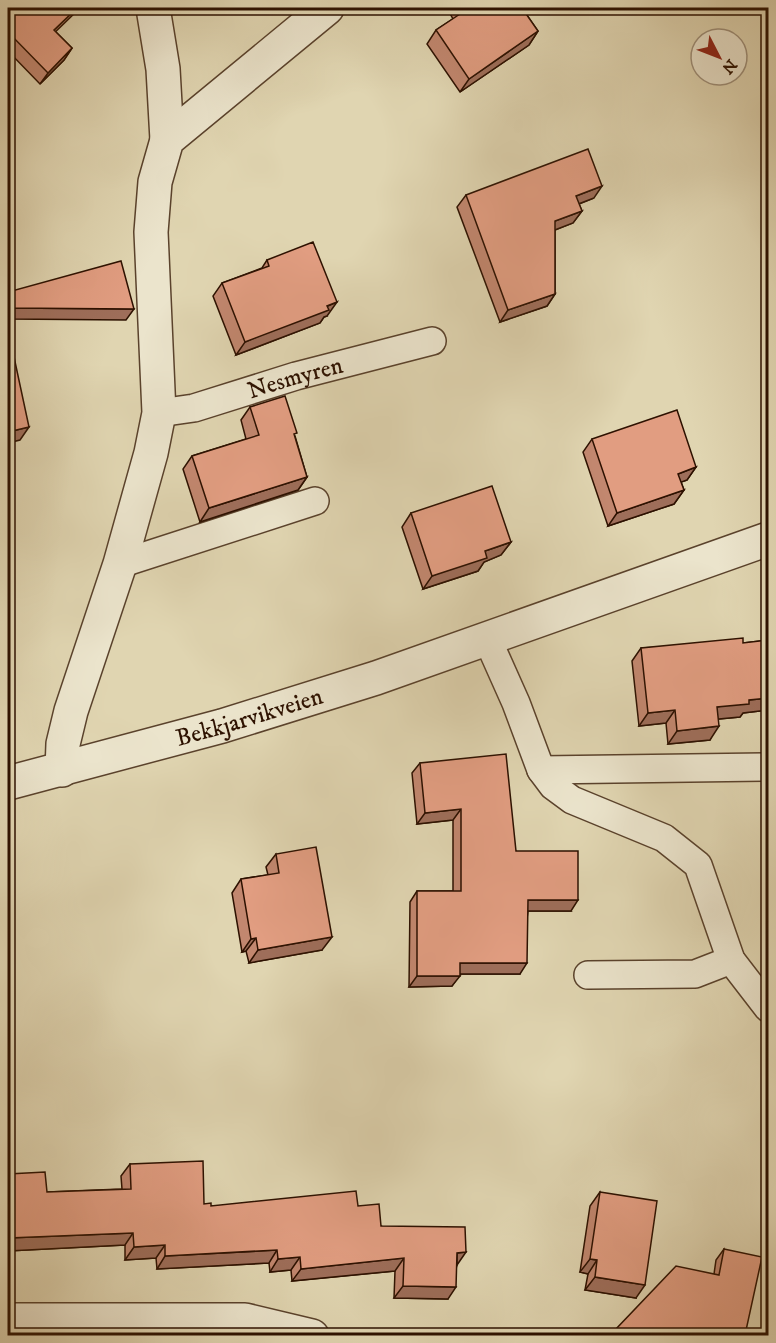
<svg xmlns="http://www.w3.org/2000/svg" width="776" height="1343" font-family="'IM FELL DW Pica',serif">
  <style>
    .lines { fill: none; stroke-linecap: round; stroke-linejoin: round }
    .service-casing { stroke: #5a422c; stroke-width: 30 }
    .minor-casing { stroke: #5a422c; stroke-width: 36 }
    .tertiary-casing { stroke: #5a422c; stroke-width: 36 }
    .service { stroke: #ebe4cc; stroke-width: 27 }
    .minor { stroke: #ebe4cc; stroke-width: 33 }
    .tertiary { stroke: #ebe4cc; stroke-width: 33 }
    .wall { fill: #c2876f; stroke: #2d1100; stroke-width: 1.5 }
    .shaded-wall { fill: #9e6e5a; stroke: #2d1100; stroke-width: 1.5 }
    .building { fill: #e19d81; stroke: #2d1100; stroke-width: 1.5 }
    .labels { text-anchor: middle; stroke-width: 6; stroke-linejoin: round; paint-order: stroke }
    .street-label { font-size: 24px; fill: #2d1100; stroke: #ebe4cc }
  </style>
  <rect width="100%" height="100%" fill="#e0d5b1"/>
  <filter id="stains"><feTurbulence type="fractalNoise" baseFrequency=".00333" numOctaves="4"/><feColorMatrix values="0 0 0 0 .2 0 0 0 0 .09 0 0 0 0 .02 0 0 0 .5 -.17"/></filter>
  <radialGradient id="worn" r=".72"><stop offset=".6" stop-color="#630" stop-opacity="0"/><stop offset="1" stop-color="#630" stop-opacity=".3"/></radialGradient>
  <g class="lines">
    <defs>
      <g id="service">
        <path id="s1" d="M159,413L194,408L296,376L432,341"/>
        <polyline points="120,564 315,501"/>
        <polyline points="487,638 516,703 541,770 768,767"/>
        <polyline points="541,770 553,786 572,800 664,838 698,865 731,960 768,1008"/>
        <polyline points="588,975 695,974 731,960"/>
      </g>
      <g id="minor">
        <polyline points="153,8 163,69 167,140"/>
        <polyline points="62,770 63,744 71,711 120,564 151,453 159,413 151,232 155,182 167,140 327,8"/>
        <polyline points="8,1320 245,1320 312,1336"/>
      </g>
      <g id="tertiary">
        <path id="s2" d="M8,783L222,726L376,678L768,539"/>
      </g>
    </defs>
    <use href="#service" class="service-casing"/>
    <use href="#minor" class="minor-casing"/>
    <use href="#tertiary" class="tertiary-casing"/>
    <use href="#service" class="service"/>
    <use href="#minor" class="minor"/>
    <use href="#tertiary" class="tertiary"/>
  </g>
  <g class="wall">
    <polygon points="8,8 56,32 72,48 64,60 40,84 8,51"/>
    <polygon points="450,8 522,8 538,31 529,45 460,92 427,44 436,30 453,19 448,10"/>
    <polygon points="466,195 594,198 579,204 582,211 573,223 555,230 555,294 547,306 500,322 457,207"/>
    <polygon points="267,260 327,316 324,317 320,323 236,355 213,296 222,283 262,268"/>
    <polygon points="250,407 295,436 307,477 298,490 200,522 183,469 192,456 246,439 241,420"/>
    <polygon points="592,439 696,467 687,480 681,482 684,490 674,504 608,526 583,452"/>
    <polygon points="411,513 511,542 501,555 484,562 478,571 423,589 402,527"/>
    <polygon points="768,640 768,710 743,713 740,717 718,719 710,740 668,744 666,723 639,726 632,661 641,648 743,643"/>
    <polygon points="420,763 516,851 571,911 528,911 520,974 460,974 452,986 409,987 410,902 417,891 453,891 453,820 417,824 412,773"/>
    <polygon points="276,854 322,950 249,963 246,951 242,952 232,893 241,879 268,875 266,867"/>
    <polygon points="130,1164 204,1204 211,1206 358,1206 381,1226 457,1265 448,1299 394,1298 395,1271 292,1281 291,1270 270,1272 269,1263 157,1269 156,1258 125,1260 125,1245 8,1251 8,1174 47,1192 122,1189 121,1176"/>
    <polygon points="600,1192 636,1298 585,1290 588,1274 580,1272 590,1206"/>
    <polygon points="724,1249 745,1335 612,1335 616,1329 714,1274 716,1260"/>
  </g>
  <g class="shaded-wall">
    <polygon points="77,8 80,8 46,41 54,30"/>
    <polygon points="538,31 529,45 460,92 469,79"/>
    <polygon points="72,48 64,60 40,84 48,73"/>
    <polygon points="602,186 594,198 568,208 576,196"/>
    <polygon points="582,211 573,223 547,233 555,221"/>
    <polygon points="555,294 547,306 500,322 508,310"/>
    <polygon points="337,302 327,316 324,317 320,323 236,355 245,342"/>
    <polygon points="8,308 134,309 126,320 8,319"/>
    <polygon points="29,427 20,440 8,443 8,432"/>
    <polygon points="696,467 687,480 668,487 678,474"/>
    <polygon points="307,477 298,490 200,522 209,508"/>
    <polygon points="684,490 674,504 608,526 617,513"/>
    <polygon points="511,542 501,555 484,562 478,571 423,589 432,576 485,551"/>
    <polygon points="768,698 768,710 743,713 740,717 708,720 717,707 749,700"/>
    <polygon points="675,710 666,723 639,726 648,713"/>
    <polygon points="719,726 710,740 668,744 677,731"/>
    <polygon points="461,809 453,820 417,824 425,813"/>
    <polygon points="528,900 578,900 571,911 521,911"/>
    <polygon points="332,937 322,950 249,963 258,950"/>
    <polygon points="256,938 246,951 242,952 251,939"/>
    <polygon points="460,963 527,963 520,974 452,974"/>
    <polygon points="417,976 460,976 452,986 409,987"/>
    <polygon points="133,1233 125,1245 8,1251 8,1238"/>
    <polygon points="165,1245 156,1258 125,1260 134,1247"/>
    <polygon points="277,1250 269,1263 157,1269 165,1256"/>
    <polygon points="466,1252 457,1265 457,1253"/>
    <polygon points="300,1257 291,1270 270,1272 278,1259"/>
    <polygon points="404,1258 395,1271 292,1281 301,1269"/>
    <polygon points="590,1259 597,1260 588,1274 580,1272"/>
    <polygon points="595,1277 645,1285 636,1298 585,1290"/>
    <polygon points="403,1286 456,1287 448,1299 394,1298"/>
  </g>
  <g class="building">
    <polygon points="8,8 77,8 54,30 72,48 48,73 8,32"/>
    <polygon points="464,8 522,8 538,31 469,79 436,30 466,10"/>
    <polygon points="588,149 602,186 576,196 582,211 555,221 555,294 508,310 466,195"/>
    <polygon points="8,199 9,200 8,220"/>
    <polygon points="313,242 337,302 327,306 329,310 245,342 222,283 269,266 267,260"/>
    <polygon points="121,261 134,309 8,308 8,292"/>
    <polygon points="14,357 29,427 8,432 8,359"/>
    <polygon points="285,396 297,433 294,434 307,477 209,508 192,456 259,435 250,407"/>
    <polygon points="677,410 696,467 678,474 684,490 617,513 592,439"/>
    <polygon points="492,486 511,542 485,551 487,558 432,576 411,513"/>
    <polygon points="743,638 743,643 768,640 768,698 749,700 749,704 717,707 719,726 677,731 675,710 648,713 641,648"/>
    <polygon points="506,754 516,851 578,851 578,900 528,900 527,963 460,963 460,976 417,976 417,891 461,891 461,809 425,813 420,763"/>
    <polygon points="316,847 332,937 258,950 256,938 251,939 241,879 279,873 276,854"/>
    <polygon points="203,1161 204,1204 211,1203 211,1206 356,1191 358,1206 379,1204 381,1226 465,1227 466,1252 457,1253 456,1287 403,1286 404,1258 301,1269 300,1257 278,1259 277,1250 165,1256 165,1245 134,1247 133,1233 8,1238 8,1174 45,1172 47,1192 131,1189 130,1164"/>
    <polygon points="600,1192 657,1201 645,1285 595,1277 597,1260 590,1259"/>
    <polygon points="724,1249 762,1257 745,1335 614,1335 616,1329 676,1266 719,1275"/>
  </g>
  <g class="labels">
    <g class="street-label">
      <text dy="8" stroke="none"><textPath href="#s1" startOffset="141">Nesmyren</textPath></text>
      <text dy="8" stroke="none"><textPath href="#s2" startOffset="250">Bekkjarvikveien</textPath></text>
    </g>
  </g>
  <rect width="776" height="1343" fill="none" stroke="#e0d5b1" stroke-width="30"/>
  <rect x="9" y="9" width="758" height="1325" fill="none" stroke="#2d1100" stroke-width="3"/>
  <rect x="15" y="15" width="746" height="1313" fill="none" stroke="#2d1100" stroke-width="1.5"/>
  <g transform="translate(719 57) rotate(132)"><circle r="28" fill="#ebe4cc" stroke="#9f907a" stroke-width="1.5"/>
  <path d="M0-4.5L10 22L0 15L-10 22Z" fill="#8f2418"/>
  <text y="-9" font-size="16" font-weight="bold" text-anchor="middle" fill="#2d1100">N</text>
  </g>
  <rect width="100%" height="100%" filter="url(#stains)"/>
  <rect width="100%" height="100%" fill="url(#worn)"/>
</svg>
